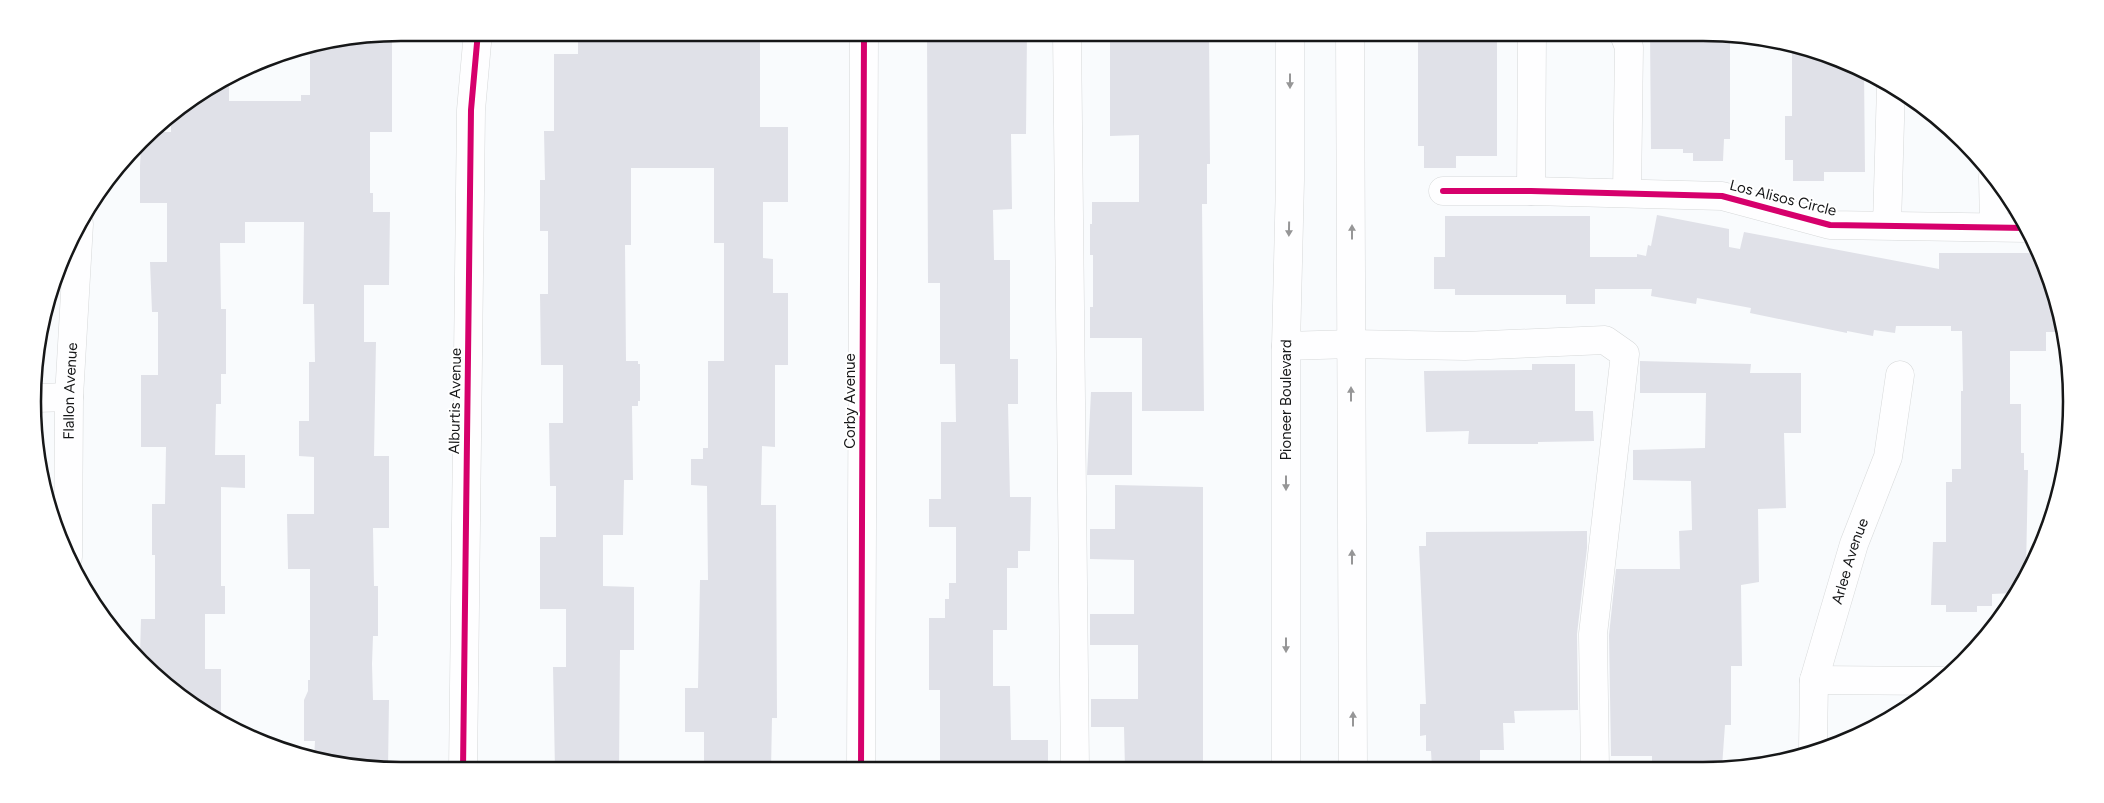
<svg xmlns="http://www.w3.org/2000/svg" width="2104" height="803" font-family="Figtree,sans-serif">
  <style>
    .building { fill: #e0e1e8 }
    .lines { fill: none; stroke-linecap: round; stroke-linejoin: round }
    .minor-casing { stroke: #d6d8d9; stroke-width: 29 }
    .major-casing { stroke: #d6d8d9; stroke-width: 29 }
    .minor { stroke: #fefeff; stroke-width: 28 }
    .major { stroke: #fefeff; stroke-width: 28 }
    .cycleway-casing { stroke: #fff; stroke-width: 9 }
    .cycleway { stroke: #d6006c; stroke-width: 6 }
    .oneway { fill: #969697 }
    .labels { text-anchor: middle; stroke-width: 4; stroke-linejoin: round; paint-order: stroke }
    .street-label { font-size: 15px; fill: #161718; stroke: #fff }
    .rim { fill: none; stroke: #161718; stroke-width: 2.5 }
  </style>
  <rect width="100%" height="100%" fill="#f9fbfd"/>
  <g class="building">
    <polygon points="578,32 627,32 627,37 700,37 700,32 760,32 760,127 788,127 788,202 763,202 763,258 773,259 773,293 788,293 788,365 775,365 775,447 762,446 761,505 776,505 777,718 772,718 771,770 704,770 704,732 685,732 685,688 698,688 700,580 708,580 707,486 691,485 691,459 703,459 703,448 708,448 708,361 724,361 724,243 714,243 714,168 631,168 631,245 625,245 626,361 638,361 638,364 640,364 640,401 638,401 638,406 632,406 633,480 624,480 623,535 603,535 603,586 634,587 634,650 620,650 619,770 555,770 553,667 566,667 566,609 540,609 540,537 556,537 556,486 550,486 549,423 563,423 563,365 541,365 540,294 548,294 548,231 540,231 540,180 545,180 544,131 554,131 554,54 578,54"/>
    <polygon points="927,32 1027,32 1026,134 1011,134 1012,209 993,210 994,260 1010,260 1010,359 1018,359 1018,404 1008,404 1010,497 1031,497 1030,551 1018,551 1018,568 1007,568 1007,630 993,630 993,686 1010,686 1011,740 1048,740 1048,769 940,769 940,690 929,690 929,618 945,618 945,599 949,599 949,583 956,583 956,527 929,527 929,499 941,499 941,422 956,422 955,364 940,364 940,283 928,283"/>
    <polygon points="1110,32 1209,32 1210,164 1207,164 1207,204 1202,204 1204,411 1142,411 1142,338 1090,338 1090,307 1093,307 1093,255 1090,255 1090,224 1092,224 1092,202 1139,202 1139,135 1110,136"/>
    <polygon points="1418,32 1497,32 1497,156 1456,156 1456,168 1424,168 1424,146 1418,146"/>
    <polygon points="1650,32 1702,32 1730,36 1730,139 1724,139 1723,161 1693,161 1693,153 1683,153 1683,149 1651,149"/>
    <polygon points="392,34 392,132 370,132 370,193 373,193 373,212 390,212 389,285 364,285 364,342 376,342 374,456 389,456 389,528 373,528 374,586 378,586 378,636 373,636 372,664 373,700 389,700 388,769 314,759 315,741 304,741 304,700 308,691 308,680 310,680 310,569 288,569 287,514 314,514 314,457 299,456 299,421 309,421 309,362 315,362 314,304 303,304 304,222 245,222 245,243 220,243 221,309 226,309 226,374 221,374 221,404 216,404 215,455 245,455 245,488 221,487 221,586 225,586 225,614 205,614 205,669 221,669 221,722 177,694 140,655 141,619 155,619 155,555 152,555 152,504 165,504 166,447 141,447 141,375 158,375 158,312 152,312 150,262 167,262 167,203 140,203 140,166 141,146 152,132 171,132 171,115 217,82 229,76 229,101 301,101 301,95 310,95 310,48"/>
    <polygon points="1792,44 1864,70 1865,172 1824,172 1824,181 1793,181 1793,160 1785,160 1785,116 1792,116"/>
    <polygon points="1657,215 1729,229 1729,247 1740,249 1744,232 1939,269 1939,253 2038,253 2052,283 2063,332 2046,332 2046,351 2010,351 2010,404 2021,404 2021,453 2024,453 2024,470 2028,470 2026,570 2015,593 1992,594 1992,606 1977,606 1977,612 1946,612 1946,605 1931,605 1933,542 1946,542 1946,482 1952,482 1952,469 1961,469 1961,391 1963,391 1962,331 1951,331 1951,326 1896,326 1895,333 1874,330 1873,336 1847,331 1847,333 1750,313 1751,308 1697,298 1696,304 1651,296 1652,289 1595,289 1595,304 1566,304 1566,295 1455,295 1455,289 1434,289 1434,257 1445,257 1445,216 1590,216 1590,257 1637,257 1637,254 1646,256 1648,245 1651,246"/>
    <polygon points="1640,361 1751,364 1750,373 1801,373 1801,433 1784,433 1786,508 1758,509 1759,582 1741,585 1742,666 1731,666 1731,725 1725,725 1722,767 1652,768 1652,756 1611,756 1609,635 1616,569 1680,569 1679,531 1692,530 1691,481 1633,480 1633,450 1705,448 1706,393 1640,393"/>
    <polygon points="1532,364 1575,364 1575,411 1593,411 1594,441 1538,442 1538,444 1468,444 1469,431 1426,432 1424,371 1532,370"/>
    <polygon points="1091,392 1132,392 1132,475 1087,475"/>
    <polygon points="1115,485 1203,487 1203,769 1125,769 1124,727 1091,727 1091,699 1138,699 1138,645 1090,645 1090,614 1134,614 1134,560 1090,559 1090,529 1115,529"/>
    <polygon points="1587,531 1587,548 1577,634 1578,710 1514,711 1515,723 1503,723 1504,750 1480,750 1480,768 1432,768 1431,751 1426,751 1426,735 1420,736 1420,704 1426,704 1419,546 1426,546 1426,532"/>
  </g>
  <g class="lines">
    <defs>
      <g id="minor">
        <polyline points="1067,32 1075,769"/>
        <polyline points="1623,32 1629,47 1627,193"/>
        <polyline points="1993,176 1994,227"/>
        <polyline points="1443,191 1531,191 1722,196 1830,225 2027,228"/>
        <polyline points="1531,191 1532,32"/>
        <polyline points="1887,225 1891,86"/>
        <polyline points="1286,346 1351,344 1465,346 1605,340 1625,354 1593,634 1595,768"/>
        <polyline points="37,398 69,397"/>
        <path id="s1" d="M68,557L69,397L79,224"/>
        <polyline points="1814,680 1942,681"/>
        <path id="s2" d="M1813,748L1814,680L1854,544L1888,457L1900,375"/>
        <polyline points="861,769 864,32"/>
        <polyline points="463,770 471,110 478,32"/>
      </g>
      <g id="major">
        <polyline points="1350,32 1353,768"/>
        <path id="s3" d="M1286,768V346L1290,180V32"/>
      </g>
    </defs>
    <use href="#minor" class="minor-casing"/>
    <use href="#major" class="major-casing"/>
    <use href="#minor" class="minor"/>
    <use href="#major" class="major"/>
    <defs>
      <g id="cycleway">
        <polyline points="1443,191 1531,191 1722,196 1830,225 2027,228"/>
        <polyline points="861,769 864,32"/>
        <polyline points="463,770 471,110 478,32"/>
      </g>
    </defs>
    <use href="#cycleway" class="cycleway-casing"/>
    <use href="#cycleway" class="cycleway"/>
  </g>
  <defs><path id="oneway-solid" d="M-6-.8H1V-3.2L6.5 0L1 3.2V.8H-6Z" transform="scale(1.25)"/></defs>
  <g class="oneway">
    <use href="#oneway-solid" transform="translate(1290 81) rotate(90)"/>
    <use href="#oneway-solid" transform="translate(1289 229) rotate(91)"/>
    <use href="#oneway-solid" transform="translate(1352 232) rotate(-90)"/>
    <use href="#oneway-solid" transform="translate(1351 394) rotate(-90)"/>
    <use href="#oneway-solid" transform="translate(1286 483) rotate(90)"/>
    <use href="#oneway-solid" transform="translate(1352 557) rotate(-90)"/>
    <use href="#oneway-solid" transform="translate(1286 645) rotate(90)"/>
    <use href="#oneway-solid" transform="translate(1353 719) rotate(-90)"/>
  </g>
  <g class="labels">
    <g class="street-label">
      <text transform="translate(1783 198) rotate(14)" y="5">Los Alisos Circle</text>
      <text dy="5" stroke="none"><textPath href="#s1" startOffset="166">Flallon Avenue</textPath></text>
      <text dy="5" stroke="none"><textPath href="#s3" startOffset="368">Pioneer Boulevard</textPath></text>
      <text transform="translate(455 401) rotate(-89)" y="5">Alburtis Avenue</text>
      <text transform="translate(850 401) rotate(-90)" y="5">Corby Avenue</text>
      <text dy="5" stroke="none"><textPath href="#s2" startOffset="192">Arlee Avenue</textPath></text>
    </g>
  </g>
  <path d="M0 0H2104V803H0ZM401 41H1703A360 360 0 0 1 2063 401V402A360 360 0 0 1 1703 762H401A360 360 0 0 1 41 402V401A360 360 0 0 1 401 41Z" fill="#fff" fill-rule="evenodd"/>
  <path class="rim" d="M401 41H1703A360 360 0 0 1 2063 401V402A360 360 0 0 1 1703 762H401A360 360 0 0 1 41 402V401A360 360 0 0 1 401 41Z"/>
</svg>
